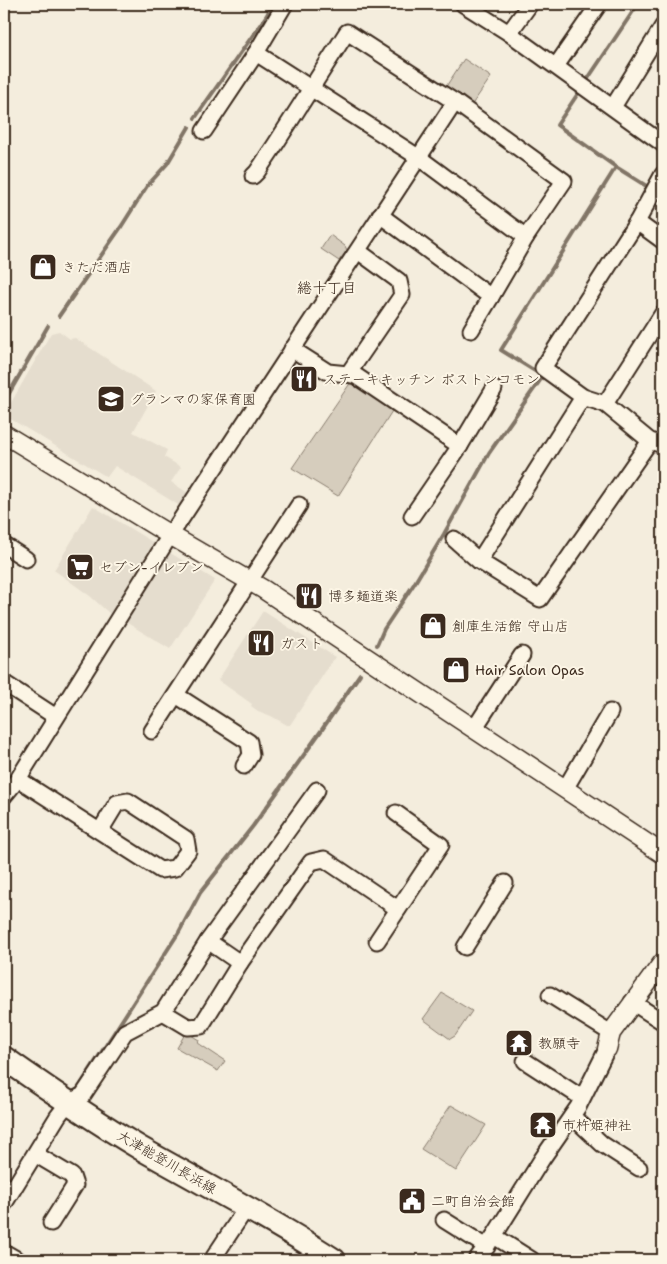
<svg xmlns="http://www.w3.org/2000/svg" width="667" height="1264" font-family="'Shantell Sans','Klee One',sans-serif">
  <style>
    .built { fill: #e5ddce }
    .green { fill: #d6cdbd; stroke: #887c6e }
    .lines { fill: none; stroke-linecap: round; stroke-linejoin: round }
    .stream { stroke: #817466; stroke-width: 4 }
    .minor-casing { stroke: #3b2a1e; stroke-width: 19 }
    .tertiary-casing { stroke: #3b2a1e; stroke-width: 21 }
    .primary-casing { stroke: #3b2a1e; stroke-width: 26 }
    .minor { stroke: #fcf5e5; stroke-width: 15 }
    .tertiary { stroke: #fcf5e5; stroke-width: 18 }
    .primary { stroke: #fcf5e5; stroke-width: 22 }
    .labels { text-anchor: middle; stroke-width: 4; stroke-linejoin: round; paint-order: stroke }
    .poi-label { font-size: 14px; fill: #3b2a1e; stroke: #fcf5e5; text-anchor: start }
    .street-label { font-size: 14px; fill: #3b2a1e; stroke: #fcf5e5 }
    .neighbourhood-label { font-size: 15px; fill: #3b2a1e; stroke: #fcf5e5 }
  </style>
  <rect width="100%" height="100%" fill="#f4eddd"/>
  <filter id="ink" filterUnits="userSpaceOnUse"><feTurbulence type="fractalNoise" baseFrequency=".02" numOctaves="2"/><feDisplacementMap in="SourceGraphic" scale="10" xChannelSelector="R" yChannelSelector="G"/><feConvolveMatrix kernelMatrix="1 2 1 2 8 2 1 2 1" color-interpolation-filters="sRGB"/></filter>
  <g filter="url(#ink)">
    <g class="built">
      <polygon points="59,331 70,339 75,338 156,391 133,432 167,450 164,457 181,467 171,482 188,493 180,506 115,466 107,477 4,415 51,333"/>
      <polygon points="93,506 154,543 110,614 90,596 54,570"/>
      <polygon points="167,551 215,580 170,649 124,621"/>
      <polygon points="263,611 335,657 290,725 287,725 271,716 258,711 251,706 252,704 218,680"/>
    </g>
    <g class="green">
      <polygon points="464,59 491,77 471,106 445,88"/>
      <polygon points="330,235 345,246 347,250 339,261 321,249"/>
      <polygon points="351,382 391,408 392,411 338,496 292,468"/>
      <polygon points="442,993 472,1011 455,1036 450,1039 423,1019"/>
      <polygon points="186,1032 199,1040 198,1043 225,1061 218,1071 177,1048"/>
      <polygon points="451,1105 486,1125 456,1171 421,1149"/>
    </g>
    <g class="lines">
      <g class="stream">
        <polyline points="585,83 638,4"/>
        <polyline points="581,89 557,125 616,167 648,187"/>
        <polyline points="195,118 267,15 272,4"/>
        <polyline points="661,195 663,197"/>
        <polyline points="59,316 121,227 147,186 167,164 189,127"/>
        <polyline points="4,402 48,326"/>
        <polyline points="377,645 384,629 414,584 444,534 489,453 543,376 501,350 616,167"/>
        <polyline points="77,1090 179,932 200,893 253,826 321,731 360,674"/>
      </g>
      <defs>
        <g id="minor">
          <polyline points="463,4 509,33 663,144"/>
          <polyline points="509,33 530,4"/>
          <polyline points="256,53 418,157 526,237"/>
          <polyline points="556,66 599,4"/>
          <polyline points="613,107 663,26"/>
          <polyline points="204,131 256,53 285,4"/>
          <polyline points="663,174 637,222 543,368 583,397 605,404 650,441 663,445"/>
          <polyline points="253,176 257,172 275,145 347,32 455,102 564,181 526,237 491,297 380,215"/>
          <polyline points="637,222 663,241"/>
          <polyline points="471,330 491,297"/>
          <polyline points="292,349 328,372 348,374 402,295 399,281 358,251"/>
          <polyline points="348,374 356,376 460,446 494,389"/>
          <polyline points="605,404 663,313"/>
          <polyline points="412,516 460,446"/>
          <polyline points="454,539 479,561 540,599 650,441"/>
          <polyline points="4,545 26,559"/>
          <polyline points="479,561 583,397"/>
          <polyline points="4,683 56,717"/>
          <polyline points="176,695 249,742 251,755 244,766"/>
          <polyline points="474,729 522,655"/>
          <polyline points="152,731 299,505"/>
          <polyline points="18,779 160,870 175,868 188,851 186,839 128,801 117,803 100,831"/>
          <polyline points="565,789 610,712"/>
          <polyline points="4,796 18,779 164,545 455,102"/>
          <polyline points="208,941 240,963"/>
          <polyline points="377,941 441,845 396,813"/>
          <polyline points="465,947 505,883"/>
          <polyline points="550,995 611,1033"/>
          <polyline points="632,1002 663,1022"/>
          <polyline points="163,1012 188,1027 201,1026 240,963 311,862 324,859 398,909"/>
          <polyline points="525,1061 582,1098"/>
          <polyline points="572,1116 602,1144 639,1168"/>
          <polyline points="35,1154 72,1176 75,1185 51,1223"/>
          <polyline points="4,1204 58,1116 68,1103 83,1095 125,1032 163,1012 208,941 317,790"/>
          <polyline points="444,1220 487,1247"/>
          <polyline points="494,1236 532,1260"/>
          <polyline points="4,1252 18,1260"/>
          <polyline points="212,1260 247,1207"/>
          <polyline points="476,1260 494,1236 542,1159 578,1107 607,1049"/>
        </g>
        <g id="tertiary">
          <polyline points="4,434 170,535 263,589 663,854"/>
          <polyline points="607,1049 611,1033 663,962"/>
        </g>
        <path id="primary" d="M4,1058C48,1089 93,1120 140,1148C205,1185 271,1219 334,1260"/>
      </defs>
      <use href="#minor" class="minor-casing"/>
      <use href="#tertiary" class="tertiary-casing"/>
      <use href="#primary" class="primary-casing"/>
      <use href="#minor" class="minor"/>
      <use href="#tertiary" class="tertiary"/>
      <use href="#primary" class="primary"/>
    </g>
  </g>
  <defs>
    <symbol id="shop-square" viewBox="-11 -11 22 22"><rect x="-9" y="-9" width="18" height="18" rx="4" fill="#3b2a1e" stroke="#fcf5e5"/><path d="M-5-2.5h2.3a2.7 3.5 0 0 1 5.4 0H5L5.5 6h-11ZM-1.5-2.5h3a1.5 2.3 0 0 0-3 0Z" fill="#fff"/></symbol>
    <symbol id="restaurant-square" viewBox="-11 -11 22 22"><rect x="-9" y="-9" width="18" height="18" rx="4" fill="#3b2a1e" stroke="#fcf5e5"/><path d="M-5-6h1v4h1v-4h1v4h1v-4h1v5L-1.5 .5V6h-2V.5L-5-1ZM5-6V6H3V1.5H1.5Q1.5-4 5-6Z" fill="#fff"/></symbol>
    <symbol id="school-square" viewBox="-11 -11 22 22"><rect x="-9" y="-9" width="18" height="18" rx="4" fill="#3b2a1e" stroke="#fcf5e5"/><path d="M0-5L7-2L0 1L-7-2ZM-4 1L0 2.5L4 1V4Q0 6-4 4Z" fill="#fff"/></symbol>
    <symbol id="supermarket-square" viewBox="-11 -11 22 22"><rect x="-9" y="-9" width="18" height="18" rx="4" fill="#3b2a1e" stroke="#fcf5e5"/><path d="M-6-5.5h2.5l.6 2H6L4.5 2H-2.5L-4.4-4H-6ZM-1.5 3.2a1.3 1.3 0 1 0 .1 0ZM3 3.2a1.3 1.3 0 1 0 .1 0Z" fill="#fff"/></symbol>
    <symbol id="temple-square" viewBox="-11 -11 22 22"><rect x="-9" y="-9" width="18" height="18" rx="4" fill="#3b2a1e" stroke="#fcf5e5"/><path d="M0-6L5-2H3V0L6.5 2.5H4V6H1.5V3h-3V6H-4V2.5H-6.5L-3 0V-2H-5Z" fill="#fff"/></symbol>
    <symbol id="civic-square" viewBox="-11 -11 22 22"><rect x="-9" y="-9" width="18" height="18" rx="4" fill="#3b2a1e" stroke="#fcf5e5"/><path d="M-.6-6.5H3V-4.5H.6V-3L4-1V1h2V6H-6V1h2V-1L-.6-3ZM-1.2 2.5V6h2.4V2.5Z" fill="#fff"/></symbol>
  </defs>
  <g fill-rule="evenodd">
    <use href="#shop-square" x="27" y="251" width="32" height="32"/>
    <use href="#restaurant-square" x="288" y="363" width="32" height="32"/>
    <use href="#school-square" x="95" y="383" width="32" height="32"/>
    <use href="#supermarket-square" x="64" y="551" width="32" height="32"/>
    <use href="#restaurant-square" x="293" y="580" width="32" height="32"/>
    <use href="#shop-square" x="417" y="610" width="32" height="32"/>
    <use href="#restaurant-square" x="245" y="627" width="32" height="32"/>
    <use href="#shop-square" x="440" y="654" width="32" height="32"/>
    <use href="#temple-square" x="503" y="1027" width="32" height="32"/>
    <use href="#temple-square" x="527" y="1109" width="32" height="32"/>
    <use href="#civic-square" x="396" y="1185" width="32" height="32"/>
  </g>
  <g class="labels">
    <g class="poi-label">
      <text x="62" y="272">きただ酒店</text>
      <text x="323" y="384">ステーキキッチン ボストンコモン</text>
      <text x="130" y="404">グランマの家保育園</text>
      <text x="99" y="572">セブン-イレブン</text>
      <text x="328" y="601">博多麺道楽</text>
      <text x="452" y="631">創庫生活館 守山店</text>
      <text x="280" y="648">ガスト</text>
      <text x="475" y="675">Hair Salon Opas</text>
      <text x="538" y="1048">教願寺</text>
      <text x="562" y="1130">市杵姫神社</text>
      <text x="431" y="1206">二町自治会館</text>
    </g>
    <g class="street-label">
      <text transform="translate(167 1162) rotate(30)" y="5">大津能登川長浜線</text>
    </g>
    <g class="neighbourhood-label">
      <text x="327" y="293">綣十丁目</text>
    </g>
  </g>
  <rect width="667" height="1264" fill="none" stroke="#fcf5e5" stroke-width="20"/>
  <rect x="10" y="10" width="647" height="1244" fill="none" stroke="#3b2a1e" stroke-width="2" filter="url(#ink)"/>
</svg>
